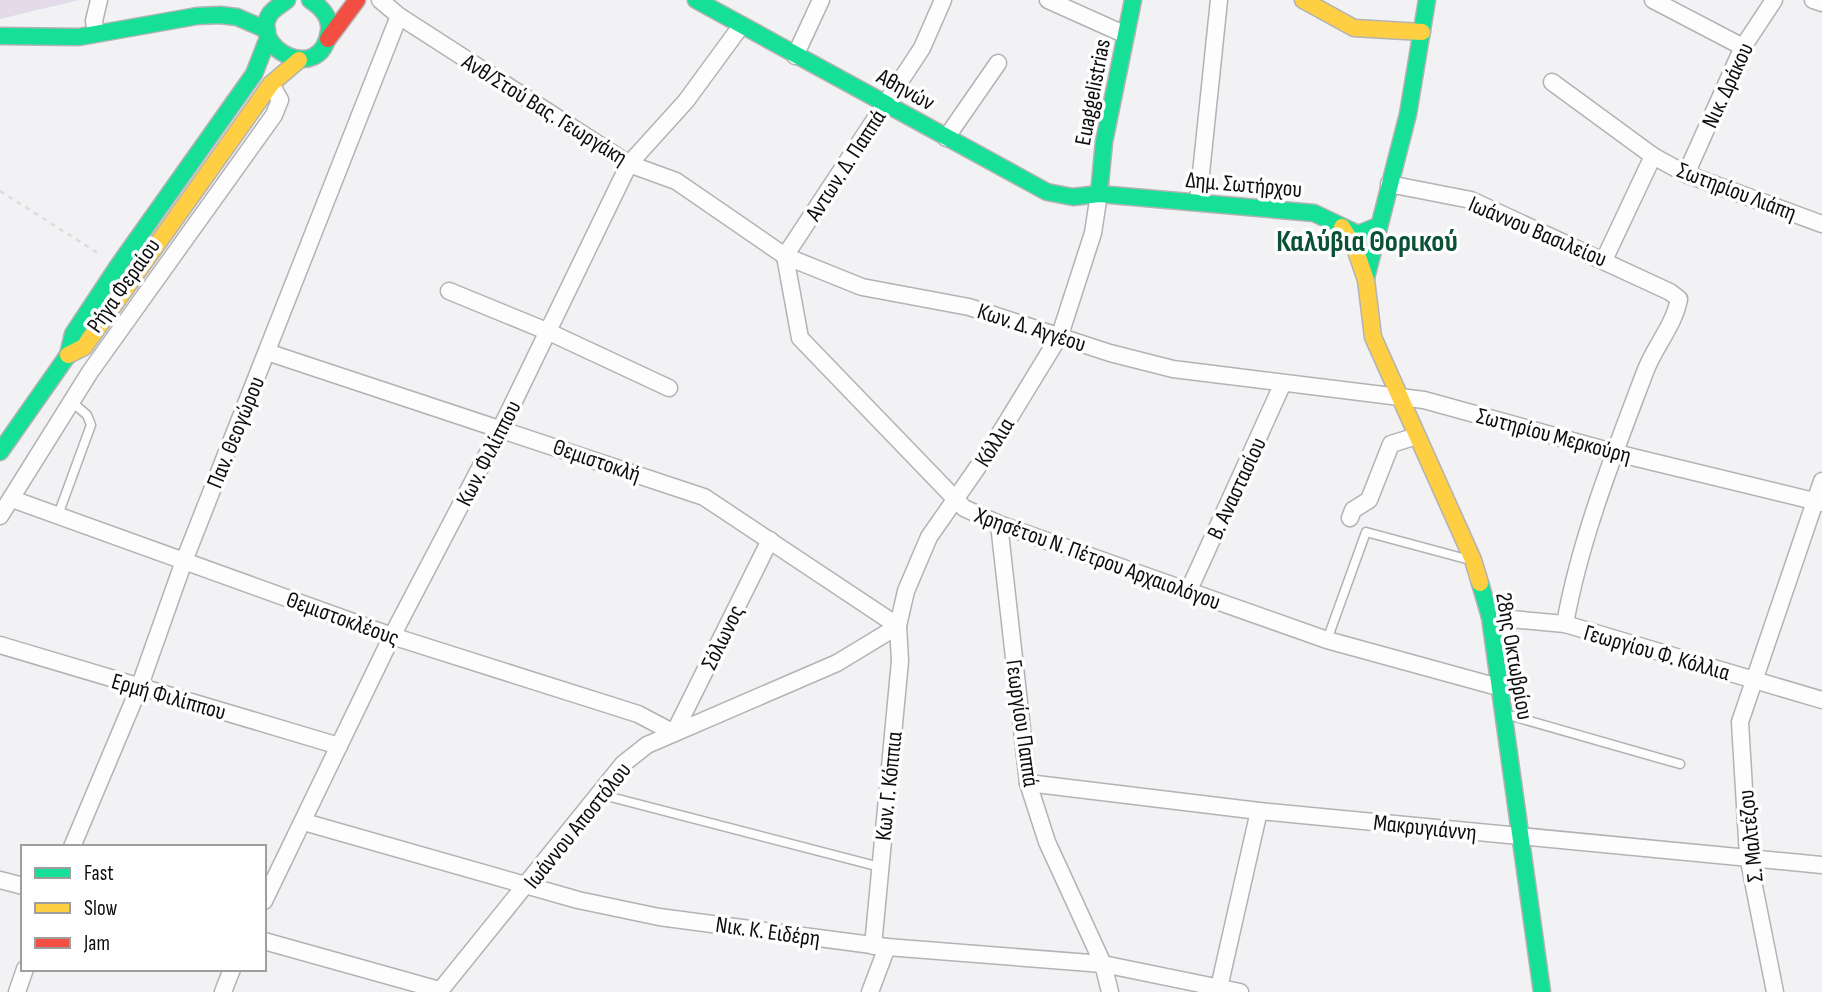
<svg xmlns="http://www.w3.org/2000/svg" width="1822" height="992" font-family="'Sofia Sans Condensed',sans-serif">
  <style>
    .green { fill: #e3dbe9 }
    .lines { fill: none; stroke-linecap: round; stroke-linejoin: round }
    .lane-casing { stroke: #b3b2b4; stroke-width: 11 }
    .street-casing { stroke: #b3b2b4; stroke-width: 19 }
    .fast-casing { stroke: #b3b2b4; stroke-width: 19 }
    .slow-casing { stroke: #b3b2b4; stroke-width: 19 }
    .jam-casing { stroke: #b3b2b4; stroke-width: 19 }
    .path { stroke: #deddde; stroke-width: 2.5; stroke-dasharray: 5 5; stroke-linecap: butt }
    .lane { stroke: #fdfdfd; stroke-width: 8 }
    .street { stroke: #fdfdfd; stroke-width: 16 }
    .fast { stroke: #16e098; stroke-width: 16 }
    .slow { stroke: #ffcf43; stroke-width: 16 }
    .jam { stroke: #f24e42; stroke-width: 16 }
    .labels { text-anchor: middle; stroke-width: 7; stroke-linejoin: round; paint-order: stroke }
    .street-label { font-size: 23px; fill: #0e0d0e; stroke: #fffeff }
    .district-label { font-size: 30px; font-weight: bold; fill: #0a5136; stroke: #fffeff }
  </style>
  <rect width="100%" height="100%" fill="#f2f1f3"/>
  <polygon class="green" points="0,0 79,0 0,19"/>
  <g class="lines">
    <defs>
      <g id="lane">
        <polyline points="58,515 91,425 87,415 72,402"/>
        <polyline points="1327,640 1366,532 1470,560"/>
        <polyline points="1505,714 1680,764"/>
        <polyline points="599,794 880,867"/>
      </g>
      <g id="street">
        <polyline points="380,0 399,16 629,164 676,181 785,256 862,287 969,307 1110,353 1173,369 1424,400 1616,453 1822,503"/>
        <polyline points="1048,0 1126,35"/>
        <polyline points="1653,0 1743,47"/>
        <polyline points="1813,0 1822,3"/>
        <polyline points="96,33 94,21 99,0"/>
        <polyline points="795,56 821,0"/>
        <polyline points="1552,82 1653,156"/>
        <polyline points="946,138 998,63"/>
        <polyline points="1686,174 1743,47 1774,0"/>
        <path d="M1389,184L1471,200L1670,292L1679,299C1674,326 1654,347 1645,372C1614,454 1580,539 1565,624"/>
        <polyline points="1198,202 1219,0"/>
        <polyline points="785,256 800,338 964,508 999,524 1327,640 1498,687"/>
        <polyline points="785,256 922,48 943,0"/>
        <polyline points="1604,260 1653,156 1686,174 1822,224"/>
        <polyline points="449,291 549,332 669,388"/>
        <polyline points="267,352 704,497 898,626"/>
        <polyline points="12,499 392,636 638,714 674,733 770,540"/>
        <polyline points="0,516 90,372 274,115 280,100 271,84"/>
        <polyline points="1350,518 1353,510 1369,500 1391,444 1417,436"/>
        <polyline points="999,524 1028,783 1047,842 1103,964 1110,992"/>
        <polyline points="1188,592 1283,383"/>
        <polyline points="1490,617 1565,624 1822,700"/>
        <polyline points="0,645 339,746"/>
        <polyline points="1028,783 1259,811 1822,865"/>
        <polyline points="304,822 578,900 659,917 887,947 1103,964 1240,992"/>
        <polyline points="72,847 139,688 184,561 399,16"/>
        <polyline points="0,880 23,886"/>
        <polyline points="264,901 392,636 501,428 629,164 686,101 741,26"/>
        <polyline points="264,941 439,990"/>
        <polyline points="873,946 900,661 898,626 906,591 929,537 991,448 1060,335 1093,233 1099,194"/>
        <polyline points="17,992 25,969"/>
        <polyline points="223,992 232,969"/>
        <polyline points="439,992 623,764 647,745 837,663 898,626"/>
        <polyline points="870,992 887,947"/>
        <polyline points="1218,992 1259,811"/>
        <polyline points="1775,992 1748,856 1740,722 1822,481"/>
      </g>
      <g id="fast">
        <path d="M287,0C282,4 273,9 270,14C248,47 321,87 329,31C331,17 321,7 310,0"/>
        <polyline points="696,0 1047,192 1073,197 1099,194 1314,213 1358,234 1378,226"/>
        <polyline points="0,36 79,37 197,16 220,15 237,17 267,30"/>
        <polyline points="1099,194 1104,142 1133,0"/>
        <polyline points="1366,278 1408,114 1427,0"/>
        <polyline points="0,452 68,355 73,334 118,266 254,74 268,38"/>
        <polyline points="1480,583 1490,617 1542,992"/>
      </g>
      <g id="slow">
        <polyline points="1303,0 1354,28 1422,32"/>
        <polyline points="1342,227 1355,248 1366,280 1373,337 1473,560 1480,583"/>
        <polyline points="68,355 84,347 271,84 299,60"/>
      </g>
      <polyline id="jam" points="328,39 357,0"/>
    </defs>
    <use href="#lane" class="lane-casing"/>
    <use href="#street" class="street-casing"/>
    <use href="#fast" class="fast-casing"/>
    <use href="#slow" class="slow-casing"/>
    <use href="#jam" class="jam-casing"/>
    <polyline class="path" points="0,191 101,255"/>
    <use href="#lane" class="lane"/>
    <use href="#street" class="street"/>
    <use href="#fast" class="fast"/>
    <use href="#slow" class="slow"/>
    <use href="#jam" class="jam"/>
  </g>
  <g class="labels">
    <g class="street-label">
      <text transform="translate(1727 85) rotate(-65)" y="8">Νικ. Δράκου</text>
      <text transform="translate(906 89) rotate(29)" y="8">Αθηνών</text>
      <text transform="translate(1092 92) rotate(-79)" y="8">Euaggelistrias</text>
      <text transform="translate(545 109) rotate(32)" y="8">Ανθ/Στού Βας. Γεωργάκη</text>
      <text transform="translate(845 165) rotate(-57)" y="8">Αντων. Δ. Παππά</text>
      <text transform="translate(1244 184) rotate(5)" y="8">Δημ. Σωτήρχου</text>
      <text transform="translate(1737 191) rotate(21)" y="8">Σωτηρίου Λιάπη</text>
      <text transform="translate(1538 231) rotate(23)" y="8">Ιωάννου Βασιλείου</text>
      <text transform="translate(123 285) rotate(-55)" y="8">Ρήγα Φεραίου</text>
      <text transform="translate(1032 327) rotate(18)" y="8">Κων. Δ. Αγγέου</text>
      <text transform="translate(235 432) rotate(-68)" y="8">Παν. Θεογώρου</text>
      <text transform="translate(1554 435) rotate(15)" y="8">Σωτηρίου Μερκούρη</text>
      <text transform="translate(994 442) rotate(-58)" y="8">Κόλλια</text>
      <text transform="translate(488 453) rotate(-63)" y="8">Κων. Φιλίππου</text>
      <text transform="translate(597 460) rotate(19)" y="8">Θεμιστοκλή</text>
      <text transform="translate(1236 488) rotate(-65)" y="8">Β. Αναστασίου</text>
      <text transform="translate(1098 558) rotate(20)" y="8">Χρησέτου Ν. Πέτρου Αρχαιολόγου</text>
      <text transform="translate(343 618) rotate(20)" y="8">Θεμιστοκλέους</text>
      <text transform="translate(722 637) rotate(-64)" y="8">Σόλωνος</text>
      <text transform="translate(1657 652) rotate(16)" y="8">Γεωργίου Φ. Κόλλια</text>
      <text transform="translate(1515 656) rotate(80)" y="8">28ης Οκτωβρίου</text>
      <text transform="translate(169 696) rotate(16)" y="8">Ερμή Φιλίππου</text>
      <text transform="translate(1023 723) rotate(82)" y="8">Γεωργίου Παππά</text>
      <text transform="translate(888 786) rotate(-84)" y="8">Κων. Γ. Κόππια</text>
      <text transform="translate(577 825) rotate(-51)" y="8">Ιωάννου Αποστόλου</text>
      <text transform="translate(1425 827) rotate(6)" y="8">Μακρυγιάννη</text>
      <text transform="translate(1750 836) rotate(-96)" y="8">Σ. Μαλτέζου</text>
      <text transform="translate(768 931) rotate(8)" y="8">Νικ. Κ. Ειδέρη</text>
    </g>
    <g class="district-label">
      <text x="1367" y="251">Καλύβια Θορικού</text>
    </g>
  </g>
  <rect x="21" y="845" width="245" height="126" fill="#fffeff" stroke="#9f9e9f" stroke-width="2"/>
  <rect x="35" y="868" width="35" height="10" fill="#16e098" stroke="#9f9e9f" stroke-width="2"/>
  <text x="84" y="880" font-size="21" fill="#0e0d0e">Fast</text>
  <rect x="35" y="903" width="35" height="10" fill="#ffcf43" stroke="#9f9e9f" stroke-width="2"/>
  <text x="84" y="915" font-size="21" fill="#0e0d0e">Slow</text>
  <rect x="35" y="938" width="35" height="10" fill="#f24e42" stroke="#9f9e9f" stroke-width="2"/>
  <text x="84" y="950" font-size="21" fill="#0e0d0e">Jam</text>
</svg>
